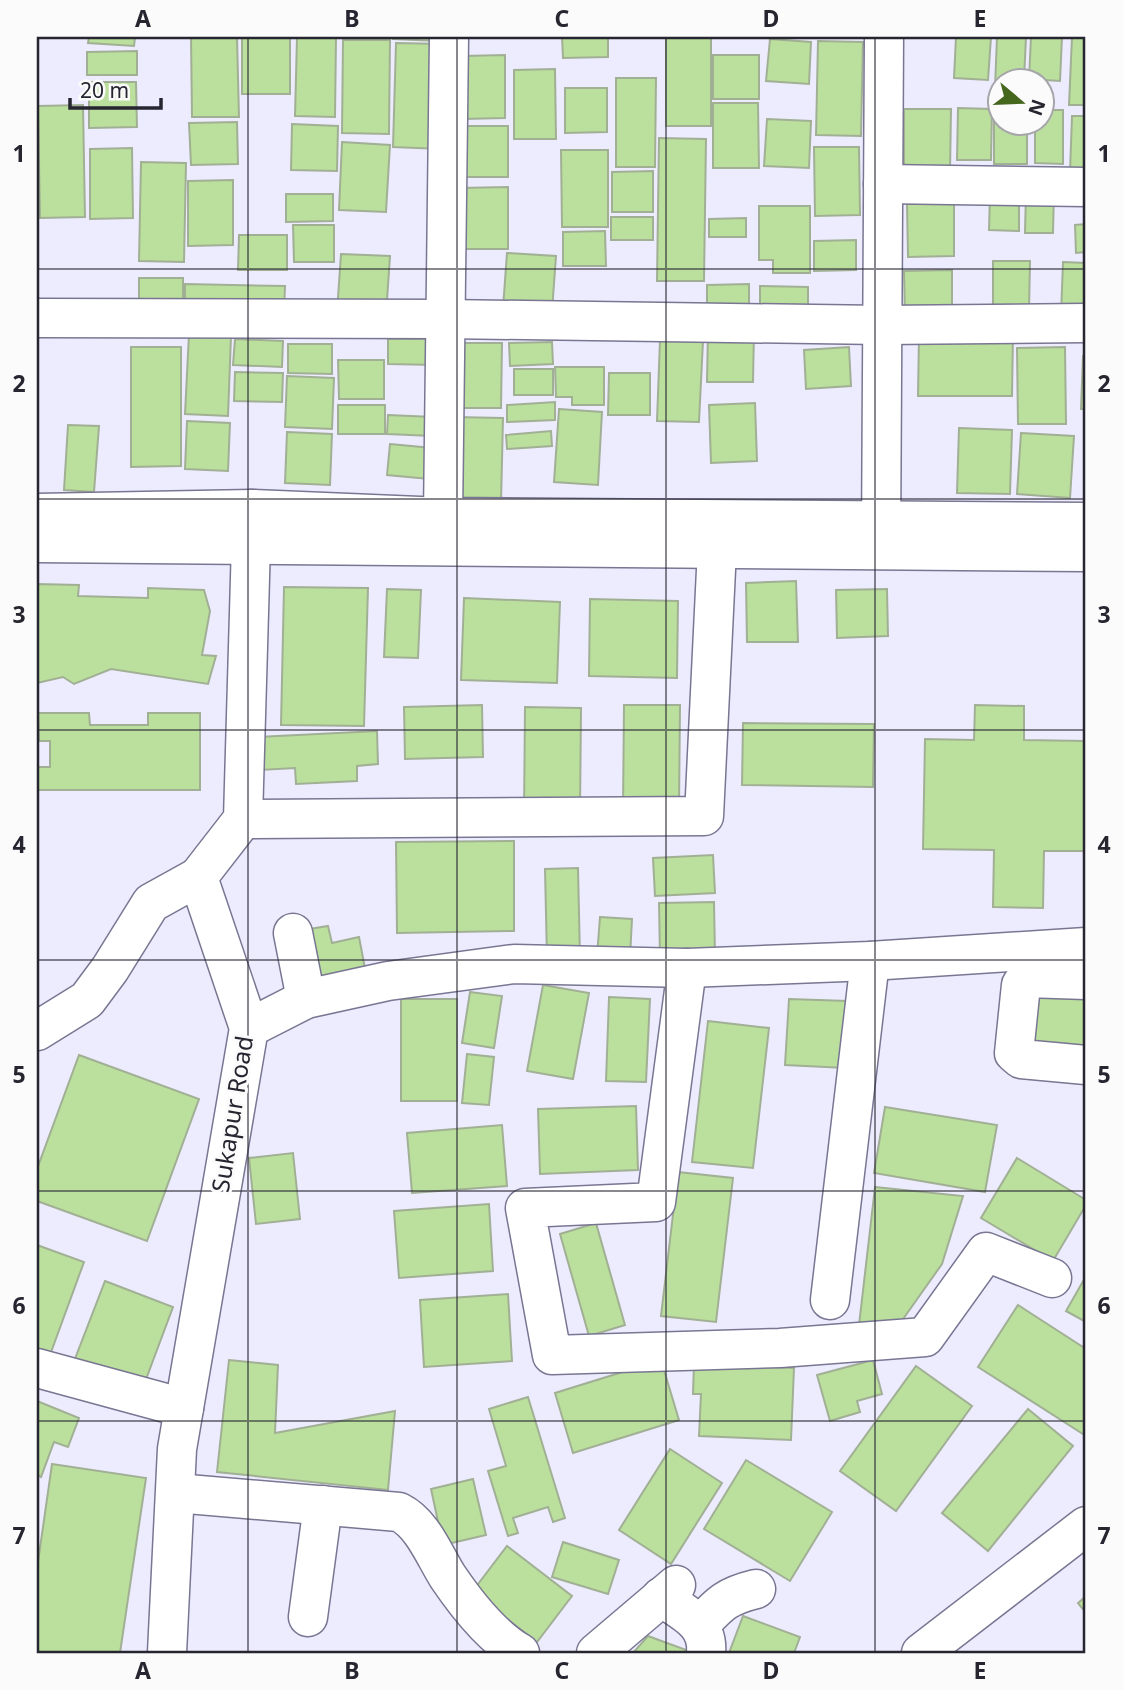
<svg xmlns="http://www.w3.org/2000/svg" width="1123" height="1690" font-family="'Noto Sans',sans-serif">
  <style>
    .building { fill: #bbdf9d; stroke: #a1b094; stroke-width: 2 }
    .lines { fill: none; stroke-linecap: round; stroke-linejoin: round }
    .minor-casing { stroke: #787692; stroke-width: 41 }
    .minor { stroke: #fff; stroke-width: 38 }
    .grid { fill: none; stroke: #262530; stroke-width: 2; stroke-opacity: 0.55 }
    .labels { text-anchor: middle; stroke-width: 6; stroke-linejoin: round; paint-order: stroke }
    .street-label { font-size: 24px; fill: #262530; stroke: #fbfbfb }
    .neatline { fill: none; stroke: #262530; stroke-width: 2.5 }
    .grid-label { font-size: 23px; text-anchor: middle; font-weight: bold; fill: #262530 }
  </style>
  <rect width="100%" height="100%" fill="#edecff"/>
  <g class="building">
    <polygon points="89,37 135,37 134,46 88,43"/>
    <polygon points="191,37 237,37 239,117 192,117"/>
    <rect x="242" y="37" width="48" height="57"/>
    <polygon points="297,37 336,37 335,117 295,116"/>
    <polygon points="393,37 440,37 439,41 393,39"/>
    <polygon points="562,37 608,37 608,57 563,58"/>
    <rect x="666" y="37" width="45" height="89"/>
    <polygon points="956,37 991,37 988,80 954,78"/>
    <polygon points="997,37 1026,37 1024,80 1000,80 1000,88 995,88"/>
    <polygon points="1031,37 1062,37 1060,81 1029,79"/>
    <polygon points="1072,37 1086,37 1086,105 1069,105"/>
    <polygon points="770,39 811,42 809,84 766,81"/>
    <polygon points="343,40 390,40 389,134 342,133"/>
    <polygon points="818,41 863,42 861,136 816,135"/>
    <polygon points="396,43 443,44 440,149 393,147"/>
    <polygon points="137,51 137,75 87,75 87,52"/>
    <polygon points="505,55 505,118 464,119 463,56"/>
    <rect x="713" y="55" width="46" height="44"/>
    <polygon points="555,69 556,139 514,139 514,70"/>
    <polygon points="616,78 656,78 655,167 616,167"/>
    <polygon points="89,82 136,82 137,127 89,128"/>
    <polygon points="565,88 607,88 607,132 565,133"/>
    <polygon points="713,103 758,103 759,168 713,168"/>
    <polygon points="83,105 85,217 40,218 38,106"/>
    <polygon points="994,107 1000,107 1000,122 1027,122 1027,164 994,164"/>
    <polygon points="958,108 992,109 991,160 957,160"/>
    <polygon points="904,109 951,109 950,173 904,173"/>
    <polygon points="1042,110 1063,110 1063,164 1035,163 1035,122 1042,122"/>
    <polygon points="1072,116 1086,116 1086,172 1070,172"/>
    <polygon points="767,119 811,121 809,168 764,166"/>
    <polygon points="237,122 238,164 191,165 189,123"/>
    <polygon points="292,124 338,126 337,171 291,170"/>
    <rect x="457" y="126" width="51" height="51"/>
    <polygon points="659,138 706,139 704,281 657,281"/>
    <polygon points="342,142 390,145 386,212 339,210"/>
    <polygon points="814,147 859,147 860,215 815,216"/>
    <polygon points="132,148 133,218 90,219 90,149"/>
    <polygon points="561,150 608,150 608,227 562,227"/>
    <polygon points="141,162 186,163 184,262 139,261"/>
    <polygon points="653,171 653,212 612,212 612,172"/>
    <polygon points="233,180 233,245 188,246 188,181"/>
    <polygon points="508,187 508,249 460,249 459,188"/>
    <polygon points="1026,191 1054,191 1053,233 1025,233"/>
    <polygon points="286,194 333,194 333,221 286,222"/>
    <polygon points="990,194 1019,194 1019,231 989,230"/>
    <polygon points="907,204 954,204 954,256 908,257"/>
    <polygon points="759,206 810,206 810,273 773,273 773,260 759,260"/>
    <rect x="611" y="217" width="42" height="23"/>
    <polygon points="746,218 746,237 709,237 709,219"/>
    <polygon points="1086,224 1086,252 1076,253 1075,225"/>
    <polygon points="293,225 334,225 334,262 294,262"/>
    <polygon points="605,231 606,266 563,266 563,232"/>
    <polygon points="239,235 287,235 287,270 238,270"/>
    <polygon points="856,240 856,270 814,271 814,241"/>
    <polygon points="507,253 556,256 552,311 503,308"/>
    <polygon points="341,254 390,256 386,315 337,312"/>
    <polygon points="993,261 1030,261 1029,311 993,312"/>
    <polygon points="1063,262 1086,263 1086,316 1061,315"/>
    <polygon points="952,270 952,317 905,318 904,271"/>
    <polygon points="139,278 183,278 183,306 139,305"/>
    <polygon points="185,284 285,286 284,313 185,311"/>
    <polygon points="749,284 749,316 707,317 707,285"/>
    <polygon points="760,286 808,287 808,313 760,313"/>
    <polygon points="708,329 754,330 753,382 707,382"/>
    <polygon points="189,334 231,336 228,416 185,414"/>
    <polygon points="919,335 1013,335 1012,396 918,396"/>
    <polygon points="235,339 283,341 282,367 233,365"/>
    <polygon points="388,339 436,339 436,365 388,364"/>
    <polygon points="660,340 703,341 699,422 657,421"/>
    <polygon points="552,342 553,364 510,366 509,343"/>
    <polygon points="457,343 502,343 501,408 456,408"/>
    <polygon points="288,344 332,344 332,374 288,373"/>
    <polygon points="131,347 181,347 181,466 131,467"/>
    <polygon points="849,347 851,386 806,389 804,350"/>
    <polygon points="1065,347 1066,424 1018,424 1017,348"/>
    <polygon points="1083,356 1086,356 1086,409 1081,409"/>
    <polygon points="338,360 384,360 384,399 339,399"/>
    <polygon points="555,367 604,367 604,405 572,405 572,397 556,397"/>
    <rect x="514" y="369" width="39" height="26"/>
    <polygon points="235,372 283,373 282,402 234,401"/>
    <polygon points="609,373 650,373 650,415 608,415"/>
    <polygon points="287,376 334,378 332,429 285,427"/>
    <polygon points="555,402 555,420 507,422 507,405"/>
    <polygon points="755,403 757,461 711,463 709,405"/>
    <rect x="338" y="405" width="47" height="29"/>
    <polygon points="559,409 602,412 598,485 554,482"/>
    <polygon points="388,415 433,417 432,436 387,434"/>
    <polygon points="455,417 503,418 501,503 453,503"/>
    <polygon points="187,421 230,423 228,471 185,469"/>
    <polygon points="68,425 99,426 94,492 64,490"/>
    <polygon points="959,428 1012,430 1010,494 957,493"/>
    <polygon points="551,431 552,446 507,449 506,435"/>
    <polygon points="287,432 332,434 330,485 285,483"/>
    <polygon points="1021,433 1074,436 1070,498 1017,494"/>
    <polygon points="390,444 432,448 429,479 387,475"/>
    <polygon points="796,581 798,642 747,642 746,583"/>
    <polygon points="37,584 79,585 78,596 148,598 148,588 204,590 210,611 202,655 216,656 208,684 111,669 74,684 63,677 37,683"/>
    <polygon points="284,587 368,588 364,726 281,725"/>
    <polygon points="387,589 421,590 418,658 384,657"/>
    <polygon points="887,589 888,636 837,638 836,590"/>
    <polygon points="464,598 560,602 557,683 461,680"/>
    <polygon points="590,599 678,601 677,678 589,676"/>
    <polygon points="482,705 483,757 405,759 404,707"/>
    <polygon points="624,705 680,705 679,809 623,809"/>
    <polygon points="975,705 1024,706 1024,740 1086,741 1086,851 1044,851 1043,908 993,907 994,850 923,849 925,739 974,740"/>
    <polygon points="525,707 581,708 580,812 524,813"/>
    <polygon points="38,713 89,713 90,725 148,725 148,713 200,713 200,790 38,790 38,767 50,767 50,741 39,741"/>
    <polygon points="743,723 874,724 873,787 742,785"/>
    <polygon points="377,731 378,764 357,766 357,781 296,784 295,768 260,770 258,737"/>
    <polygon points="514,841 514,931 397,933 396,842"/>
    <polygon points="713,855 715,893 655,896 653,858"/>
    <polygon points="578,868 580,958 547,959 545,869"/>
    <polygon points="714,902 715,956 660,957 659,903"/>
    <polygon points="600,917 632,919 630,958 597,956"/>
    <polygon points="328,926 332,943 359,937 367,979 308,990 297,931"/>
    <polygon points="1036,983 1086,984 1086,1059 1033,1056"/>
    <polygon points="543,985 589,993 573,1079 527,1071"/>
    <polygon points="470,992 502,996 494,1048 462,1043"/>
    <polygon points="609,997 650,999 646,1082 606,1081"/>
    <rect x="401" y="999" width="56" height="102"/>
    <polygon points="789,999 848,1001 845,1068 785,1065"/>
    <polygon points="708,1021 769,1028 753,1168 692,1162"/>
    <polygon points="467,1054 494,1057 489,1105 462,1103"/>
    <polygon points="79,1055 199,1099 147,1241 37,1201 37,1169"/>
    <polygon points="636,1106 638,1170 540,1174 538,1109"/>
    <polygon points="885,1107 997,1125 985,1192 874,1173"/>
    <polygon points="502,1125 507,1186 412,1193 407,1133"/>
    <polygon points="293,1153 300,1219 256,1224 249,1158"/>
    <polygon points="1017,1158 1086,1200 1086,1205 1053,1261 981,1218"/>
    <polygon points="678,1172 733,1178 716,1322 661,1316"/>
    <polygon points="875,1187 963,1196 942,1264 896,1329 859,1325"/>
    <polygon points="489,1204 493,1271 399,1278 394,1211"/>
    <polygon points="596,1223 625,1325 589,1336 560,1234"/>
    <polygon points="37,1245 84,1262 50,1355 37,1350"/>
    <polygon points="1086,1276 1086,1322 1066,1311"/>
    <polygon points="105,1281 173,1307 142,1390 73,1364"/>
    <polygon points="508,1294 512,1361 424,1367 420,1300"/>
    <polygon points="1018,1305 1086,1349 1086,1436 978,1367"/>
    <polygon points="229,1360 278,1365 275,1433 395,1411 388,1490 217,1472"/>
    <polygon points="661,1360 679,1420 573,1453 555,1393"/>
    <polygon points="873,1360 882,1394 857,1401 860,1412 830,1421 817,1375"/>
    <polygon points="694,1363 794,1368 791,1440 699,1436 701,1394 693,1394"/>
    <polygon points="916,1366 972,1406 896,1511 840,1471"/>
    <polygon points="528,1397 565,1518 553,1522 548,1507 513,1518 518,1533 508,1536 488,1471 506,1466 489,1409"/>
    <polygon points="37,1401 79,1418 68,1447 54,1442 41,1477 37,1475"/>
    <polygon points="1028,1409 1073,1446 988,1551 942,1513"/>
    <polygon points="670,1449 722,1483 671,1564 619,1530"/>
    <polygon points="746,1460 832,1512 790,1581 704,1529"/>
    <polygon points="52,1464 146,1478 120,1653 37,1653 37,1569"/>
    <polygon points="473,1479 486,1535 443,1545 431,1489"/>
    <polygon points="563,1542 619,1560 608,1594 552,1577"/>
    <polygon points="507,1546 572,1596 537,1642 472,1592"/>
    <polygon points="1086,1596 1086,1613 1078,1603"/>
    <polygon points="743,1616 800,1637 794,1653 729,1653"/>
    <polygon points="648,1636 689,1651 688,1653 633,1653"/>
  </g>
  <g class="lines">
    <defs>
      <g id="minor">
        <polyline points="883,184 1086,187"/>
        <polyline points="37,318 445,319 882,325 1086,323"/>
        <polyline points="37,513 252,509 443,517 1086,522"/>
        <polyline points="443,517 449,37"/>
        <polyline points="37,543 1086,552"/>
        <polyline points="881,546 884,37"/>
        <polyline points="243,819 704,816 717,549"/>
        <polyline points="293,933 306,999"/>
        <polyline points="687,968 656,1202 525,1208 552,1355 780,1348 925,1337 986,1252 1052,1278"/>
        <polyline points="1086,980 1026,978 1021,985 1014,1053 1021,1059 1086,1065"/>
        <polyline points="249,1028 306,999 388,981 514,964 687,968 870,961 1086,947"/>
        <polyline points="37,1031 87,1000 110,969 151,903 198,877"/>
        <polyline points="830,1300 870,961"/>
        <polyline points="37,1368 184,1408"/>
        <path d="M176,1493L399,1512C423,1524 434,1555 448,1577C467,1605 491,1636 520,1653"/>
        <path d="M661,1597C684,1613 709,1623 706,1653"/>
        <polyline points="308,1617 323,1505"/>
        <path d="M700,1625C720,1603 727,1596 756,1589"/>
        <polyline points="167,1653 177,1449 249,1028 198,877 243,819 252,509"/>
        <polyline points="596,1653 676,1585"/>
        <polyline points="921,1653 1086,1526"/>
      </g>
    </defs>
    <use href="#minor" class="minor-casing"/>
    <use href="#minor" class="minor"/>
  </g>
  <path class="grid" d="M248,37V1653M457,37V1653M666,37V1653M875,37V1653M37,269H1086M37,499H1086M37,730H1086M37,960H1086M37,1191H1086M37,1421H1086"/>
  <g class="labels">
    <g class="street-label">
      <text transform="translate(233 1114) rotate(-81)" y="8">Sukapur Road</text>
    </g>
  </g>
  <rect width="1123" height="1690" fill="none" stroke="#fbfbfb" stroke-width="77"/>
  <g transform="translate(1021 102) rotate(109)"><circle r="33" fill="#fbfbfb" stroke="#a6a5aa" stroke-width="2"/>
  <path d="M0-5L12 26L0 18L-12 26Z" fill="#44661d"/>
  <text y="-10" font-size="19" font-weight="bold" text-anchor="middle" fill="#262530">N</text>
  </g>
  <path d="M70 98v10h91v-10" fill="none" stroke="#262530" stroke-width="3.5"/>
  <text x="80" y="98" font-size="21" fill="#262530" stroke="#fbfbfb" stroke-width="5" paint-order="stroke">20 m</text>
  <rect x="38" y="38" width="1046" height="1614" class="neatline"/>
  <g class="grid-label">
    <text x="143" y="27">A</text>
    <text x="352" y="27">B</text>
    <text x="562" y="27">C</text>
    <text x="771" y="27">D</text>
    <text x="980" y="27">E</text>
    <text x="19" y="162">1</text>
    <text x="1104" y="162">1</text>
    <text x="19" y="392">2</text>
    <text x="1104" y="392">2</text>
    <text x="19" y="623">3</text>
    <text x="1104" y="623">3</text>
    <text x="19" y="853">4</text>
    <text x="1104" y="853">4</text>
    <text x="19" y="1083">5</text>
    <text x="1104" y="1083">5</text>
    <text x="19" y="1314">6</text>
    <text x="1104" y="1314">6</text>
    <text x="19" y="1544">7</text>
    <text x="1104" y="1544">7</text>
    <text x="143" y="1679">A</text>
    <text x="352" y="1679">B</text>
    <text x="562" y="1679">C</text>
    <text x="771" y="1679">D</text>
    <text x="980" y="1679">E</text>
  </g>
</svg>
